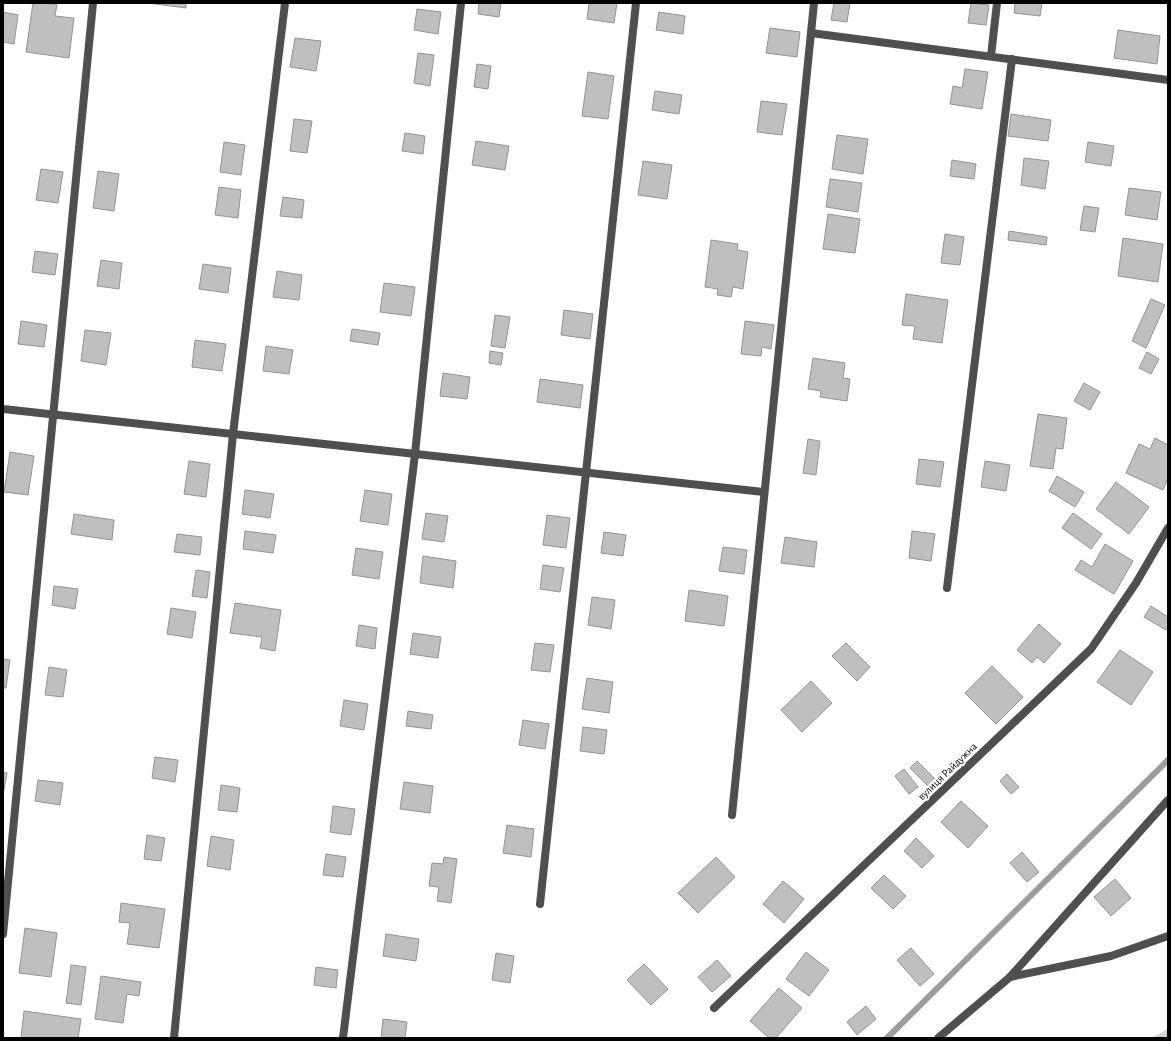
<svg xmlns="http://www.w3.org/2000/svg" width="1171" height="1041" font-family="'Alegreya Sans',sans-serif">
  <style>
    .green { fill: #d6d6d6 }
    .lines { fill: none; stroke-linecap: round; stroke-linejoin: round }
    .stream { stroke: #9d9d9d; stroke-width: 6 }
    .building { fill: #bfbfbf; stroke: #939393 }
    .street { stroke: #4f4f4f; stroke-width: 8 }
    .labels { text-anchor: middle; stroke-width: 4; stroke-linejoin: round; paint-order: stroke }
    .street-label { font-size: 11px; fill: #000; stroke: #fff }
  </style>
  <rect width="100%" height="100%" fill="#fff"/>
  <polygon class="green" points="1168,1029 1168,1038 1151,1038"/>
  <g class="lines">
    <polyline class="stream" points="887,1038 1168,760"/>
  </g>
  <g class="building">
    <polygon points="33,3 57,4 55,16 74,18 69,58 26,52"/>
    <polygon points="148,3 186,3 186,8"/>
    <polygon points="479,3 501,3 499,17 478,14"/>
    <polygon points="589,3 617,3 614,23 587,19"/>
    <polygon points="834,3 850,3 847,22 831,20"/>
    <polygon points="971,3 989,5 986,25 968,23"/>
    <polygon points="1015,3 1042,3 1040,16 1014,13"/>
    <polygon points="417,9 441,12 438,34 414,30"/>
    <polygon points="3,12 18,15 14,44 3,42"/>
    <polygon points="659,12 685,16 683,34 656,30"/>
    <polygon points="770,28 800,32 797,57 766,53"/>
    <polygon points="1118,30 1160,36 1157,64 1114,58"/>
    <polygon points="295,38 321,41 316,71 290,67"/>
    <polygon points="418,53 434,55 430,86 414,83"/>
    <polygon points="477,64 491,66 488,89 474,87"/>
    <polygon points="965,69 988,72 982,109 950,104 953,86 962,88"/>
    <polygon points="588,72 614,76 608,119 582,116"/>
    <polygon points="655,91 682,95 679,114 652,110"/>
    <polygon points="761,101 787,104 782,135 757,132"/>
    <polygon points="1011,114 1051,120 1048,141 1008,136"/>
    <polygon points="294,119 312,121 307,153 290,151"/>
    <polygon points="405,133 425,136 423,154 402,151"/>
    <polygon points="837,135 868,139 863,174 832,169"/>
    <polygon points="476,141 509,146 505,170 472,165"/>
    <polygon points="224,142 245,145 241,175 220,172"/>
    <polygon points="1088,142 1114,146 1111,166 1085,162"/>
    <polygon points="1024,158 1049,161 1045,189 1021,185"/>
    <polygon points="952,160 976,164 974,179 950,176"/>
    <polygon points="643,161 672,165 667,199 638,195"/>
    <polygon points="41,169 63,172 58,203 36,200"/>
    <polygon points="98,171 119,174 114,211 93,208"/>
    <polygon points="830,179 862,183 858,212 826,207"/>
    <polygon points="219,187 241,190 238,218 215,215"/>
    <polygon points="1129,188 1161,192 1157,220 1125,215"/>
    <polygon points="283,197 304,200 302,218 280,216"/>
    <polygon points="1084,206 1099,208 1095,232 1080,230"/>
    <polygon points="828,214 860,219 855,253 823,249"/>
    <polygon points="1009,231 1047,237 1046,245 1008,240"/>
    <polygon points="945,234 964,237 960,265 941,263"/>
    <polygon points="1123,238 1163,244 1158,282 1118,276"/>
    <polygon points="711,240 738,244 737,250 748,252 743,289 733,287 731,297 717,295 718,289 705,287"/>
    <polygon points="35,251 58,254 55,275 32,272"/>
    <polygon points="101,260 122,263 119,289 97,286"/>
    <polygon points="203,264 231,268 228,293 199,289"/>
    <polygon points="277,271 302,275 299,300 273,297"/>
    <polygon points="384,283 415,287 411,316 380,312"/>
    <polygon points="906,294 948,300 942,343 913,339 915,326 902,325"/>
    <polygon points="1151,299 1165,305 1146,348 1132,341"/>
    <polygon points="564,310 593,314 590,339 561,335"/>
    <polygon points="495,315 510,317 505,348 491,346"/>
    <polygon points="21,321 47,325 44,347 18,344"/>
    <polygon points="745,321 774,325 771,349 762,347 761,356 741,354"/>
    <polygon points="352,329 380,333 378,345 350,341"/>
    <polygon points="85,330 111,333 106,365 81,361"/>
    <polygon points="195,340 226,344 222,371 192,367"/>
    <polygon points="266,346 293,350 289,374 263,371"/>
    <polygon points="490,351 503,353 501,365 489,363"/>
    <polygon points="1147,352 1159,359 1151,374 1139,368"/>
    <polygon points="813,358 845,363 843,378 850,379 847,401 820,397 821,391 808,389"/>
    <polygon points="443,373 470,377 467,399 440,396"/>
    <polygon points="540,379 583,385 580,408 537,402"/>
    <polygon points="1084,383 1100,392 1090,410 1074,401"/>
    <polygon points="1038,414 1067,418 1063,449 1056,448 1053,469 1030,466"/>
    <polygon points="1155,438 1168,445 1168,478 1163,490 1126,473 1139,444 1150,449"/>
    <polygon points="808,439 820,441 816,475 803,473"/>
    <polygon points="10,452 34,456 28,495 4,492"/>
    <polygon points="919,459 944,462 940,487 916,484"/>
    <polygon points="189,461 210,464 206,497 184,494"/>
    <polygon points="985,461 1010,465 1006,491 981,487"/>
    <polygon points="1057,476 1084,492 1075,507 1049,491"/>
    <polygon points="1116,482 1149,507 1129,534 1096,509"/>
    <polygon points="245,490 274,494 270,518 242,514"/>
    <polygon points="365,490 392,494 388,525 360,521"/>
    <polygon points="426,513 448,516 444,542 422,539"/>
    <polygon points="1073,513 1102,534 1091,549 1062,528"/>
    <polygon points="74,514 114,520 112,540 71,534"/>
    <polygon points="547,515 570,518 566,548 543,545"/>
    <polygon points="245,531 276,535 273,553 243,549"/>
    <polygon points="912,531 935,534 931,561 909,558"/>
    <polygon points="604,532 626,535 623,556 601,553"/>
    <polygon points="177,534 202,537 200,555 174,552"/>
    <polygon points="785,537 817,542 814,567 781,563"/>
    <polygon points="1105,544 1133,561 1114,594 1075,570 1081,560 1092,567"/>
    <polygon points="723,547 747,550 744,574 719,571"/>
    <polygon points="356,548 383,552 379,579 352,575"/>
    <polygon points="423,556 456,561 453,588 420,583"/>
    <polygon points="543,565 564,568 560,592 540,589"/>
    <polygon points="196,570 210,572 207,598 192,596"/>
    <polygon points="54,586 78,589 75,609 52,605"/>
    <polygon points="689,590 728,596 724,626 685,621"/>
    <polygon points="592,597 615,600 611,629 588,625"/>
    <polygon points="235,603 281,610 275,651 260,648 262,637 230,633"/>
    <polygon points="1151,606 1168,617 1168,626 1166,630 1144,617"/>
    <polygon points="171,608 196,612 192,638 167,634"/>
    <polygon points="1039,624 1061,644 1044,663 1037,657 1032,663 1017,650"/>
    <polygon points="359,625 377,628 375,649 356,646"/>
    <polygon points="413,633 441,637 438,658 410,654"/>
    <polygon points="535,643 554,645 550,672 531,670"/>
    <polygon points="846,643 870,667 857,681 832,656"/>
    <polygon points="1120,650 1153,672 1131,705 1097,682"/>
    <polygon points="3,659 10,660 6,688 3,688"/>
    <polygon points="992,666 1023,697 996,724 965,693"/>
    <polygon points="49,667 67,670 63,697 45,695"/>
    <polygon points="587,678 613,682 609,713 582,709"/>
    <polygon points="811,681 832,703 802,732 781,710"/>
    <polygon points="344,700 368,704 364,730 340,726"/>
    <polygon points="408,711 433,715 431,729 406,726"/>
    <polygon points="523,720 549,724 545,749 519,745"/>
    <polygon points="583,727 607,730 604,754 580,751"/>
    <polygon points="155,757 178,760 175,782 152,778"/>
    <polygon points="917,761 936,780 929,787 910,768"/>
    <polygon points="904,769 918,787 909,794 895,776"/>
    <polygon points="3,772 7,773 3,795"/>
    <polygon points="1007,774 1019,787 1011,794 1000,781"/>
    <polygon points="38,780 63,783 60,805 35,801"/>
    <polygon points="404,782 433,786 430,813 400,809"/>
    <polygon points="221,785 240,788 237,812 218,810"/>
    <polygon points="961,801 988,826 968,848 941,822"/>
    <polygon points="333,806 355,809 351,835 330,832"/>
    <polygon points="507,825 534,829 531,857 503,853"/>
    <polygon points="147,835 165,838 161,861 144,859"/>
    <polygon points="211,836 234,840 230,870 207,866"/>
    <polygon points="916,838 934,856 922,868 904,851"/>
    <polygon points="1022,852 1039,872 1027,882 1010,863"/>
    <polygon points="326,854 346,857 343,877 323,875"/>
    <polygon points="444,857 457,859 451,903 437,901 439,887 429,886 432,863 443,864"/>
    <polygon points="716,857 735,877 698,913 678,893"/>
    <polygon points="884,875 906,896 893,909 871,888"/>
    <polygon points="1115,879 1131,898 1111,916 1094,897"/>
    <polygon points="783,881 804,899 784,923 763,904"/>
    <polygon points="121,903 165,909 159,948 127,944 130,923 119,922"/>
    <polygon points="25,928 57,933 51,977 19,973"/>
    <polygon points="386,934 419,939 416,961 383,956"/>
    <polygon points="911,948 934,974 920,986 897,960"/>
    <polygon points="806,952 829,970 809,996 786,979"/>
    <polygon points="496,953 514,956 510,983 492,980"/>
    <polygon points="717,960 731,976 712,992 698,977"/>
    <polygon points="644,964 668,989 651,1005 627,980"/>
    <polygon points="71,965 86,967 81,1005 66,1003"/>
    <polygon points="316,967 338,970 336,988 314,985"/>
    <polygon points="101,976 141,982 139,996 127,994 123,1023 95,1019"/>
    <polygon points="779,988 802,1008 776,1038 769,1038 750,1021"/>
    <polygon points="866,1006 876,1019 857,1035 847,1022"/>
    <polygon points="24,1011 81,1019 78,1038 21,1038"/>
    <polygon points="383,1019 407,1022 405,1038 381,1038"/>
  </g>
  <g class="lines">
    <g class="street">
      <polyline points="811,33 1168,80"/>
      <polyline points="991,56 997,3"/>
      <polyline points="3,409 764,492"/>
      <polyline points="947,588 1012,59"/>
      <polyline points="732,815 814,3"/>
      <polyline points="540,904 636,3"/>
      <polyline points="3,934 93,3"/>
      <polyline points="1010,977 1111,956 1168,936"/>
      <polyline points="714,1008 1091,649 1136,583 1168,528"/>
      <polyline points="174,1038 233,434 285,3"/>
      <polyline points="343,1038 415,454 461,3"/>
      <polyline points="938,1038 1010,977 1168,800"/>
    </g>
  </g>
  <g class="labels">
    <g class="street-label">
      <text transform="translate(947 771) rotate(-44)" y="4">вулиця Райдужна</text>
    </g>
  </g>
  <rect width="1171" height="1041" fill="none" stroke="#000000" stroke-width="8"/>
</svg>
